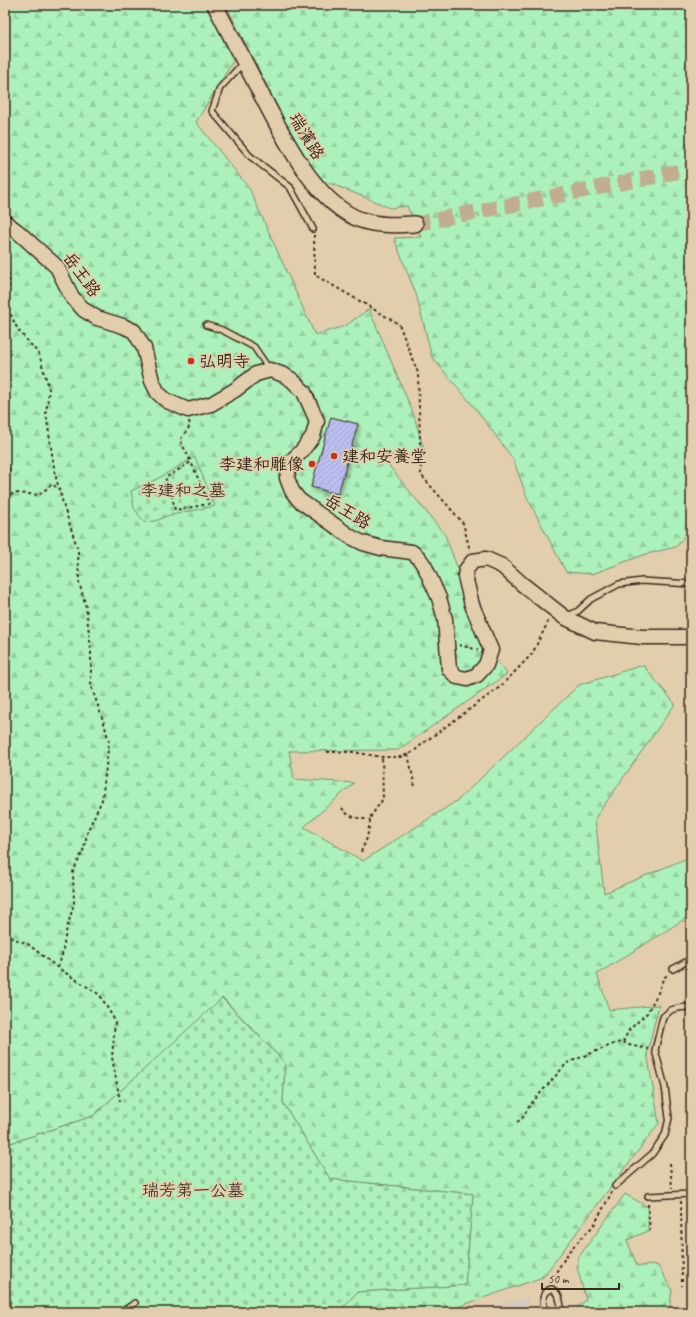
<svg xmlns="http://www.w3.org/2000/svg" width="696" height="1317" font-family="Caveat,'LXGW WenKai TC',sans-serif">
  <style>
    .built { fill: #d6c9c1 }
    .forest { fill: url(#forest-firs); stroke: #748e6c }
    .cemetery { fill: url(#cemetery-stones); stroke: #748e6c }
    .building { fill: url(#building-hatch); stroke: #3b2a1e; filter: url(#shadow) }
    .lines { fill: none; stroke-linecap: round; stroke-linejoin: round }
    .primary-tunnel { stroke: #c1ad90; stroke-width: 15; stroke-dasharray: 15 8; stroke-linecap: butt }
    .lane-casing { stroke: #3b2a1e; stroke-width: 8 }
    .secondary-casing { stroke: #3b2a1e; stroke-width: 17 }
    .primary-casing { stroke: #3b2a1e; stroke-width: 18 }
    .path { stroke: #3b2a1e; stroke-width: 2; stroke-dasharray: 3 3; stroke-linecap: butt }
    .lane { stroke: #e2cead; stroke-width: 5 }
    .secondary { stroke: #e2cead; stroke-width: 14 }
    .primary { stroke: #e2cead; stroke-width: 15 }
    .poi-dot { fill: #c8321e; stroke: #e2cead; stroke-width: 1.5 }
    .labels { text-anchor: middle; stroke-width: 3.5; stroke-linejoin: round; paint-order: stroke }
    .street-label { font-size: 17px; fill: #3b2a1e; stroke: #e2cead }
    .poi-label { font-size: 17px; fill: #3b2a1e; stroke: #e2cead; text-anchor: start }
    .park-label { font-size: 17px; fill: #463e2e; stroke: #e2cead }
  </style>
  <defs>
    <pattern id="forest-firs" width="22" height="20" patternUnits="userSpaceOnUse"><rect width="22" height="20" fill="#acf1bb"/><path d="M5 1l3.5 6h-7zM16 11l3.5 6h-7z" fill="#95cfa0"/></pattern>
    <pattern id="cemetery-stones" width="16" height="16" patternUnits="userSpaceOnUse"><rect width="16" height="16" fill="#acf1bb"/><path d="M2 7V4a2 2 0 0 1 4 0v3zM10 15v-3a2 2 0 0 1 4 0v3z" fill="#95cfa0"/></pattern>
    <pattern id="building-hatch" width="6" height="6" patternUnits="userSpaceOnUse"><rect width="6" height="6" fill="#bbbeef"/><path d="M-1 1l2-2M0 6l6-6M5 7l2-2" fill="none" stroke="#a2a3cc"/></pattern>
    <filter id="shadow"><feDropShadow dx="2" dy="3.5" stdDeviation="2" flood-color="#0004"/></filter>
  </defs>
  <rect width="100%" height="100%" fill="#e2cead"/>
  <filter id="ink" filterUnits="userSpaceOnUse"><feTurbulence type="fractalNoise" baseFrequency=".025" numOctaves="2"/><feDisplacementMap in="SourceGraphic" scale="8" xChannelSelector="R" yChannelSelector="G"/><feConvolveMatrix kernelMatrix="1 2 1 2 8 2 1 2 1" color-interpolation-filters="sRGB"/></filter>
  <g filter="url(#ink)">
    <polygon class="built" points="527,1297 530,1312 470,1312"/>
    <g class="forest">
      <polygon points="5,5 207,5 233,61 196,122 249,188 315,335 345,326 369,309 413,413 425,453 381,456 445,535 459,572 476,635 507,674 398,750 289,751 294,779 354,783 304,827 363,861 458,800 579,685 643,665 675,704 595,818 604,893 685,859 691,867 691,915 597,974 609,1010 659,1005 647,1053 659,1123 543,1277 443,1312 339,1312 357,1292 465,1285 473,1194 330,1179 283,1103 285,1063 223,998 93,1116 5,1145"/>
      <polygon points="226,5 691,5 691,527 676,547 646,554 592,574 566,572 527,497 513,459 476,409 432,357 416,294 394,238 421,237 407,206 390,208 367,198 324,181 304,159"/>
      <polygon points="625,1194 648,1207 648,1231 627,1240 637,1266 657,1265 672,1289 669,1312 572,1312 586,1300 577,1267 578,1258"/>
    </g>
    <g class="cemetery">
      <polygon points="195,457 215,506 167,516 155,521 144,522 134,508 131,491 157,479"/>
      <polygon points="222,998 285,1063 283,1103 330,1179 473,1194 465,1285 357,1292 339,1312 5,1312 5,1145 93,1116"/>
    </g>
    <polygon class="building" points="331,417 358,424 338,494 311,487"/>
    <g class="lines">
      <polyline class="primary-tunnel" points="415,224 691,169"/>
      <defs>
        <g id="lane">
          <polyline points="243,63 220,88 212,111 250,156 290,187 313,229"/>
          <polyline points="206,325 222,330 254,347 269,369"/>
          <polyline points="568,616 578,611 591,599 619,584 642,581 691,584"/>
          <polyline points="673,969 691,959"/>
          <polyline points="615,1186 652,1154 665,1135 669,1118 667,1103 665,1087 655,1050 663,1017 671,1010 678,1008 687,1007 691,1008"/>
          <polyline points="648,1196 691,1194"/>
          <polyline points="121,1312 135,1303"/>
          <path d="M545,1312C543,1302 540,1291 552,1289C560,1294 561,1303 561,1312"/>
        </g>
        <polyline id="secondary" points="5,222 17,231 57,267 72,297 84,310 97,318 123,326 134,331 144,348 152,381 158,393 167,401 188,410 211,404 235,390 256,374 270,370 284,375 292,380 304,392 317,421 313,436 301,452 290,462 287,478 292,491 299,500 351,537 363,543 381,548 412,552 419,558 425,567 439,598 445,619 449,669 457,677 467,679 477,675 486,665 491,650 472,605 465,576 466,570 473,561 486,559 502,566 522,584 564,617 595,632 642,637 691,637"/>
        <path id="primary" d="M215,5C230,35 246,64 261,94C283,135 314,203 361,220C378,226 397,225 415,224"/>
      </defs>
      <use href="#lane" class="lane-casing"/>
      <use href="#secondary" class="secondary-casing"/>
      <use href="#primary" class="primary-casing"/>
      <g class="path">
        <polyline points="314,235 315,275 399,324 418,373 421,475 463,523 470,551"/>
        <polyline points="5,243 9,279 8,309 18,330 39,354 49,389 46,413 55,474 64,507 78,550 79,582 86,607 91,650 91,686 104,723 109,742 102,800 88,830 83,851 73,872 74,903 66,932 62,955 58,968"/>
        <polyline points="189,421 190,426 180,440 191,462 165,478 170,487 175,510 209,504 191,462"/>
        <polyline points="5,466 10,467 5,485"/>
        <polyline points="5,497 15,493 39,495 52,484 59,489"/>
        <polyline points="459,645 478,650"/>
        <polyline points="327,752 353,752 382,757 401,757 413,752 426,741 500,687 532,654 549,620"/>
        <polyline points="408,754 415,787"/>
        <path d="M342,808C348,818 359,818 370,820"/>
        <polyline points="361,852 367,838 371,816 383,799 382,757"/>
        <polyline points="5,935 28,944 58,968 100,995 115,1021 112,1057 120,1101"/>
        <polyline points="623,1042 629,1030 647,1013 658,993 663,979 668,974"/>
        <polyline points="517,1122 522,1119 530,1105 567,1063 616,1043 623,1042 629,1045 648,1049"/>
        <polyline points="670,1163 672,1188"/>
        <polyline points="681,1201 682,1286"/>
        <polyline points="648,1204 650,1231"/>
        <polyline points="550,1282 570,1250 594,1225 612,1192"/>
      </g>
      <use href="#lane" class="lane"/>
      <use href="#secondary" class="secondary"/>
      <use href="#primary" class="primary"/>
    </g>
  </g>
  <g class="poi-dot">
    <circle cx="191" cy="361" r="4"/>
    <circle cx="334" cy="456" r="4"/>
    <circle cx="312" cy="464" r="4"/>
  </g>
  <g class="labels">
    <g class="street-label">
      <text transform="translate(307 136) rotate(59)" y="6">瑞濱路</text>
      <text transform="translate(82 274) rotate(54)" y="6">岳王路</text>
      <text transform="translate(348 511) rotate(32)" y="6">岳王路</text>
    </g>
    <g class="poi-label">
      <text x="199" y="367">弘明寺</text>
      <text x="342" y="462">建和安養堂</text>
      <text x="304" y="470" text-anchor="end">李建和雕像</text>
    </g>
    <g class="park-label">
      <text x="183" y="496">李建和之墓</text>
      <text x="193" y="1196">瑞芳第一公墓</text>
    </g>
  </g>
  <rect width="696" height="1317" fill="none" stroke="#e2cead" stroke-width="20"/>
  <rect x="10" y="10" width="676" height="1297" fill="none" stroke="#3b2a1e" stroke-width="1.5" filter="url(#ink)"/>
  <path d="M542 1283v6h77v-6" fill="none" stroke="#3b2a1e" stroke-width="2"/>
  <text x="548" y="1283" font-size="12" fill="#3b2a1e" stroke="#e2cead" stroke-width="3" paint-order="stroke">50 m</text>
</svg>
